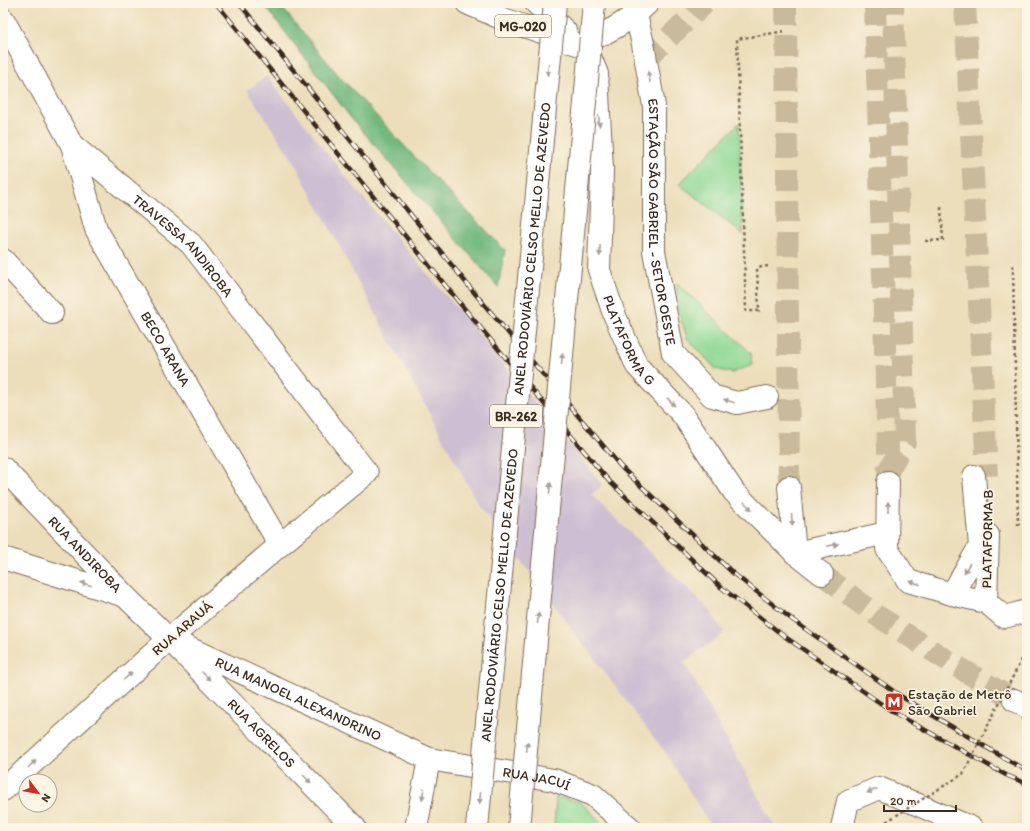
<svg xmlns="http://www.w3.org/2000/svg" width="1030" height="831" font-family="Itim,sans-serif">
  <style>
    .industrial { fill: #cdbed2 }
    .green { fill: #8fd996; stroke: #65825a }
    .forest { fill: #73b97f; stroke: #57724e }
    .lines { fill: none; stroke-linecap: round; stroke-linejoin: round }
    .minor-tunnel { stroke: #c9ba9c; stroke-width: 22; stroke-dasharray: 22 11; stroke-linecap: butt }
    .minor-casing { stroke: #796955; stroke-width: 24 }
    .major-casing { stroke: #796955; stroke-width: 24 }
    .highway-casing { stroke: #796955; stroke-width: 24 }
    .path { stroke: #796955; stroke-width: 2.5; stroke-dasharray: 3 3; stroke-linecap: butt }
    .minor { stroke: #fff; stroke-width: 22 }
    .major { stroke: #fff; stroke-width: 22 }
    .highway { stroke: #fff; stroke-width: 22 }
    .rail-casing { stroke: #3b2a1e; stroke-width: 4.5 }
    .rail { stroke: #fcf5e5; stroke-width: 3; stroke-dasharray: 9; stroke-linecap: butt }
    .highway-bridge-casing { stroke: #796955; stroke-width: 24; stroke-linecap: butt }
    .path-bridge { stroke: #796955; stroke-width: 2.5; stroke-dasharray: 3 3; stroke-linecap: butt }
    .highway-bridge { stroke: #fff; stroke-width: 22 }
    .oneway { fill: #a79f9a }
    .labels { text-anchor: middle; stroke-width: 3.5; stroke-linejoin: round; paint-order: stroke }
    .shield { fill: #fcf5e5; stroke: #75675a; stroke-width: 1 }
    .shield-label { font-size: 13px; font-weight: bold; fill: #3b2a1e }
    .street-label { font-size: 14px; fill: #3b2a1e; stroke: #fcf5e5 }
    .poi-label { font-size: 14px; fill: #3b2a1e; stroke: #fcf5e5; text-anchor: start }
  </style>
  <rect width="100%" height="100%" fill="#fcf5e5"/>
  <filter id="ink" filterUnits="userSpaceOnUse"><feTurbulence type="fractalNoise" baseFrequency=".025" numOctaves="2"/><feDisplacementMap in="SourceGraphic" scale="8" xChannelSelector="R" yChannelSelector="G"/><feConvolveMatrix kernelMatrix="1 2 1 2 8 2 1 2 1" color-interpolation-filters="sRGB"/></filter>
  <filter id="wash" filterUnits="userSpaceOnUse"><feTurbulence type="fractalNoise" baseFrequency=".012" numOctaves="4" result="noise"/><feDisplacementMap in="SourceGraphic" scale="16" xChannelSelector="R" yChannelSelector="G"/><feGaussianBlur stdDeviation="0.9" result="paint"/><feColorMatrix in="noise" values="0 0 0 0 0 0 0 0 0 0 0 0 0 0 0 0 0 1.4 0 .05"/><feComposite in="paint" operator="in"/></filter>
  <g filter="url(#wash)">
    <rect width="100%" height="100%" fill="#ecdebb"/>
    <polygon class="industrial" points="267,76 349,181 493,351 602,485 591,495 709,609 724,633 684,662 776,828 712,828 667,755 478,504 294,162 247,90"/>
    <g class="green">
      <polygon points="739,123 743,234 679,184"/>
      <polygon points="677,283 751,353 752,365 732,373 716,369 687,338 677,307"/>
      <polygon points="556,797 581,802 606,828 554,828"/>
    </g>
    <polygon class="forest" points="263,3 278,3 341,78 425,168 505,250 498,287 351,118"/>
  </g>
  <g filter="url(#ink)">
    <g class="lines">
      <g class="minor-tunnel">
        <polyline points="786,3 789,487"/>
        <polyline points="875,3 888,449 888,482"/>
        <polyline points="965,3 987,476"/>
        <polyline points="645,60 705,3"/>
        <polyline points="888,471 905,442 893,3"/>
        <polyline points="822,574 876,615 953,664 1014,700"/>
      </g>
      <defs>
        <g id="minor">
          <polyline points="536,3 565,31"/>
          <path id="s1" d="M632,3L636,15L643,44L654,106V251L673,353L712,396L737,403L767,397"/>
          <path id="s2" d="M3,19L72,145L191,244L367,473L280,545L169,639L3,790"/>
          <path id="s3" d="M591,59L597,74L602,170L599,270L614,314L637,366L683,415L734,492L795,553L822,574"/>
          <path id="s4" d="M72,145L96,229L280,545"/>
          <polyline points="3,260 52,313"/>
          <path id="s5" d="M3,468L124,595L169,639L429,759L554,780L593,795L630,828"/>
          <polyline points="888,482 887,549 908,581 952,594 986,602 1004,617 1027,611"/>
          <polyline points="789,487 795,553"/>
          <polyline points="795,553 887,533"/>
          <polyline points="3,558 122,595"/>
          <polyline points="952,594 980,546 974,476"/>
          <polyline points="986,602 988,535"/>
          <polyline points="1014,700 1027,707"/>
          <polyline points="842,828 848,801 879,788 972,828"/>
        </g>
        <g id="major">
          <path id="s6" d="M169,639L355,828"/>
          <polyline points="416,828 429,759"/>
        </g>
        <path id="highway" d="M467,3L503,19L580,45C605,33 628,23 648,3"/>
      </defs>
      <use href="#minor" class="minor-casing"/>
      <use href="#major" class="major-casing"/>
      <use href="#highway" class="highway-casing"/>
      <g class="path">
        <polyline points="925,241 943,240 941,207"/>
        <polyline points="1013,265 1018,524 1027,524"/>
        <polyline points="768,266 757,268 759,311 746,311 737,39 786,31"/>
      </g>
      <use href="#minor" class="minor"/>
      <use href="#major" class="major"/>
      <use href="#highway" class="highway"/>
      <defs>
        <g id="rail">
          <polyline points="216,3 458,301 609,481 722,588 784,636 893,712 1006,775 1027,784"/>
          <polyline points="239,3 472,290 622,468 734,574 794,621 902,697 1011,762 1027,770"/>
        </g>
      </defs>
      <use href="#rail" class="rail-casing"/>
      <use href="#rail" class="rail"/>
      <defs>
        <g id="highway-bridge">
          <path id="s7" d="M477,828L555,3"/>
          <polyline points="519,828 594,3"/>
        </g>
      </defs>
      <use href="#highway-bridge" class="highway-bridge-casing"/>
      <polyline class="path-bridge" points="876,828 963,774 1027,649"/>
      <use href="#highway-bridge" class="highway-bridge"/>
    </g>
    <defs><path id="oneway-solid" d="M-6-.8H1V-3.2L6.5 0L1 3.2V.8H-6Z"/></defs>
    <g class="oneway">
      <use href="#oneway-solid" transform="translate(548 70) rotate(95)"/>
      <use href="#oneway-solid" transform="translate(649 77) rotate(-101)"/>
      <use href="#oneway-solid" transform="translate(599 121) rotate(87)"/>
      <use href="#oneway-solid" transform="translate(600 251) rotate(91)"/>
      <use href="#oneway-solid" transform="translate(562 359) rotate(-85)"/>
      <use href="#oneway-solid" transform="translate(729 401) rotate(-163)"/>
      <use href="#oneway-solid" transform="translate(671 402) rotate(47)"/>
      <use href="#oneway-solid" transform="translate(550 488) rotate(-85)"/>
      <use href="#oneway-solid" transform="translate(748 506) rotate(45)"/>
      <use href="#oneway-solid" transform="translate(888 507) rotate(-90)"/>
      <use href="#oneway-solid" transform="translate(792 520) rotate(85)"/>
      <use href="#oneway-solid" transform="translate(833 545) rotate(-13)"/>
      <use href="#oneway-solid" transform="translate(967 568) rotate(120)"/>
      <use href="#oneway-solid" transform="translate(915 583) rotate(-163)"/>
      <use href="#oneway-solid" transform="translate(86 584) rotate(-163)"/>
      <use href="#oneway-solid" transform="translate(538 618) rotate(-85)"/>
      <use href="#oneway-solid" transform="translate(128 676) rotate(-42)"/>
      <use href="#oneway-solid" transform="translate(206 676) rotate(45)"/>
      <use href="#oneway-solid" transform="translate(527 747) rotate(-85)"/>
      <use href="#oneway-solid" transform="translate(32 764) rotate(-42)"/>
      <use href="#oneway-solid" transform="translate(307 779) rotate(45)"/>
      <use href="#oneway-solid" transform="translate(872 791) rotate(159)"/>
      <use href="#oneway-solid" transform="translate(423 794) rotate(100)"/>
      <use href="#oneway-solid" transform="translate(480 798) rotate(95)"/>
    </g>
  </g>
  <defs>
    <symbol id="metro-square" viewBox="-11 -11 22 22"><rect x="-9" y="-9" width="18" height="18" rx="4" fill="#c8321e" stroke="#fcf5e5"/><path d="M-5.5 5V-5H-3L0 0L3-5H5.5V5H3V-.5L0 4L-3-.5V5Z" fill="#fff"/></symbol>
  </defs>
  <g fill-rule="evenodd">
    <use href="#metro-square" x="883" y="691" width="22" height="22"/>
  </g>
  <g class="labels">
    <g class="shield">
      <rect x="495" y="15" width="56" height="22" rx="3"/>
      <rect x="490" y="405" width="52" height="22" rx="3"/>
    </g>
    <g class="shield-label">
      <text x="523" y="31">MG-020</text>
      <text x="516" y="421">BR-262</text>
    </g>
    <g class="street-label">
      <text dy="5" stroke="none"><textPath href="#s1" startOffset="222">ESTAÇÃO SÃO GABRIEL - SETOR OESTE</textPath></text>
      <text dy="5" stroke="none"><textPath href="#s2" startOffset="294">TRAVESSA ANDIROBA</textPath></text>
      <text dy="5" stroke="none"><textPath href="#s7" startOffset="582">ANEL RODOVIÁRIO CELSO MELLO DE AZEVEDO</textPath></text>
      <text dy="5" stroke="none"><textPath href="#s3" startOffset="289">PLATAFORMA G</textPath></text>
      <text dy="5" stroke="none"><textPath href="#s4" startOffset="226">BECO ARANA</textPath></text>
      <text transform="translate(987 539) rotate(-89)" y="5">PLATAFORMA B</text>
      <text dy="5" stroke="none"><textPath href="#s5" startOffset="119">RUA ANDIROBA</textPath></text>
      <text dy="5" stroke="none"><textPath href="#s7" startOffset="234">ANEL RODOVIÁRIO CELSO MELLO DE AZEVEDO</textPath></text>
      <text transform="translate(182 628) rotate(-41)" y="5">RUA ARAUÁ</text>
      <text dy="5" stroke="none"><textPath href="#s5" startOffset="381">RUA MANOEL ALEXANDRINO</textPath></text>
      <text dy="5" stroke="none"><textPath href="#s6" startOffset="132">RUA AGRELOS</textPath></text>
      <text dy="5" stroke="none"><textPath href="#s5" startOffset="634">RUA JACUÍ</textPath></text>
    </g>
    <g class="poi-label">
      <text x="908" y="699">Estação de Metrô<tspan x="908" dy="16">São Gabriel</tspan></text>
    </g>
  </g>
  <rect width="1030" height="831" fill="none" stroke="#fcf5e5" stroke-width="16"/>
  <g transform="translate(38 793) rotate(122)"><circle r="19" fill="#fcf5e5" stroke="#afa495"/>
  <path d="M0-3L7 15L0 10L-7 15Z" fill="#c8321e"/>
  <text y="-6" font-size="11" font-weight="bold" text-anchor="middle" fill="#3b2a1e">N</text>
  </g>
  <path d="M884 805v6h72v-6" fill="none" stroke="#3b2a1e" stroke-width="2"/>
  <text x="890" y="805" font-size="12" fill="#3b2a1e" stroke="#fcf5e5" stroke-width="3" paint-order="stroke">20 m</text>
</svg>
